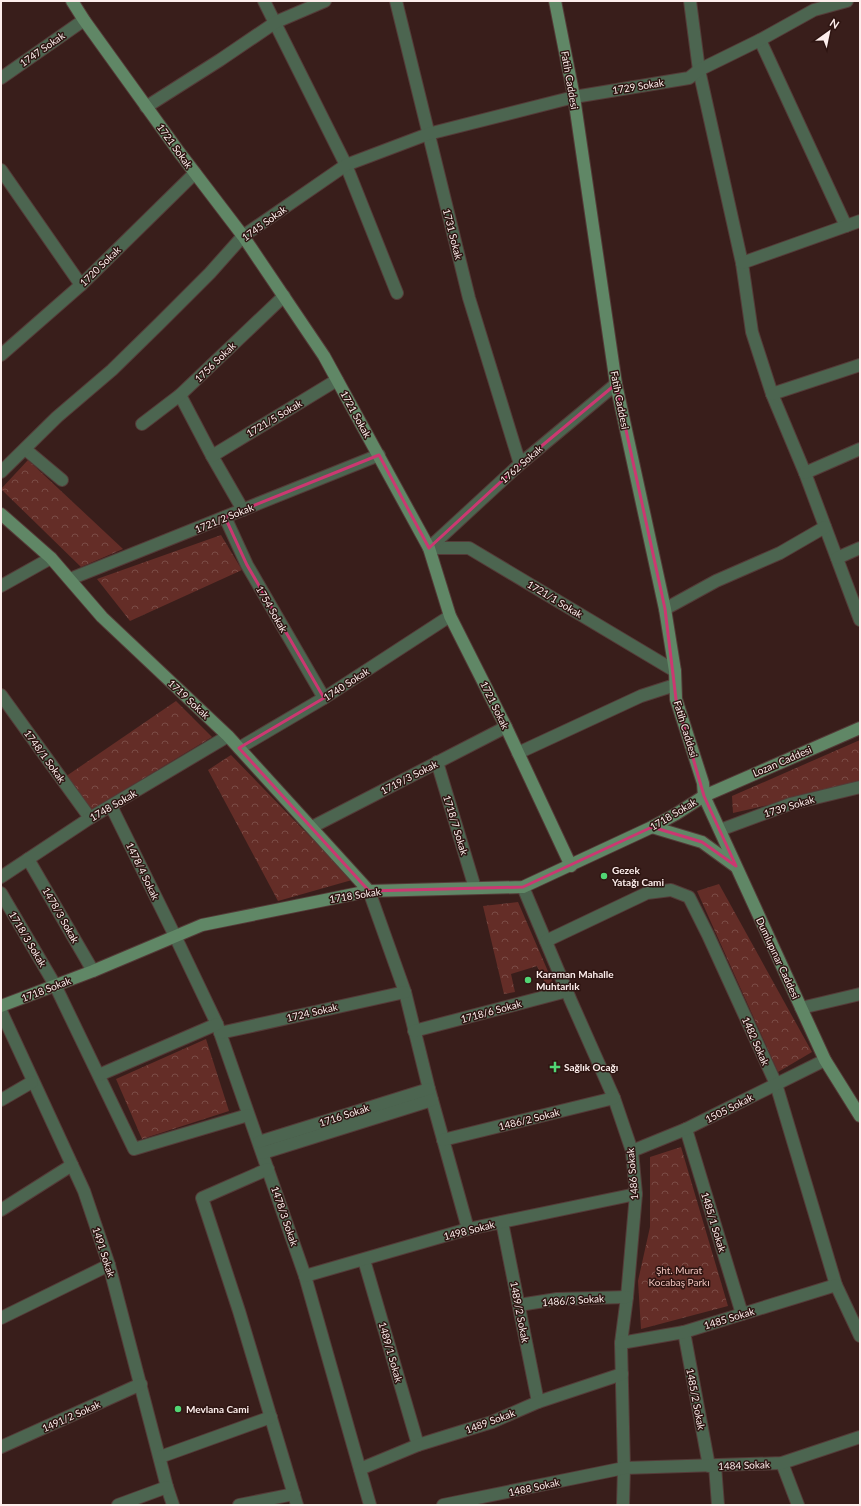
<svg xmlns="http://www.w3.org/2000/svg" width="861" height="1506" font-family="Lato,sans-serif">
  <style>
    .park { fill: url(#park-crowns) }
    .lines { fill: none; stroke-linecap: round; stroke-linejoin: round }
    .street-casing { stroke: #543b38; stroke-width: 14 }
    .secondary-casing { stroke: #543b38; stroke-width: 14 }
    .street { stroke: #4c6550; stroke-width: 12 }
    .secondary { stroke: #608766; stroke-width: 12 }
    .marked { fill: none; stroke: #cb3871; stroke-width: 3; stroke-linejoin: round }
    .poi-dot { fill: #51d674; stroke: #2e1512; stroke-width: 1.5 }
    .labels { text-anchor: middle; stroke-width: 3; stroke-linejoin: round; paint-order: stroke }
    .street-label { font-size: 10px; fill: #fdeeec; stroke: #2e1512 }
    .poi-label { font-size: 10px; font-weight: bold; fill: #fdeeec; stroke: #2e1512; text-anchor: start }
    .park-label { font-size: 10px; fill: #f2c5bf; stroke: #2e1512 }
  </style>
  <defs>
    <pattern id="park-crowns" width="20" height="18" patternUnits="userSpaceOnUse"><rect width="20" height="18" fill="#642d27"/><path d="M2 6a3 3 0 1 1 6 0M12 15a3 3 0 1 1 6 0" fill="none" stroke="#7b4c46"/></pattern>
  </defs>
  <rect width="100%" height="100%" fill="#391e1b"/>
  <g class="park">
    <polygon points="28,460 123,549 81,567 1,489"/>
    <polygon points="221,535 242,570 130,621 97,579"/>
    <polygon points="176,701 212,737 91,810 62,779"/>
    <polygon points="860,740 860,784 733,813 732,796"/>
    <polygon points="231,755 352,880 278,901 208,770"/>
    <polygon points="719,884 812,1052 778,1072 697,891"/>
    <polygon points="518,902 553,983 546,985 537,966 511,974 515,992 504,994 483,906"/>
    <polygon points="206,1039 229,1111 142,1139 116,1079"/>
    <polygon points="681,1147 728,1306 641,1329 638,1281 650,1227 650,1157"/>
  </g>
  <g class="lines">
    <defs>
      <g id="street">
        <polyline points="264,1 346,165 397,293"/>
        <polyline points="396,1 469,298 520,464"/>
        <polyline points="690,1 699,70 742,263 752,332 772,394 805,473 860,620"/>
        <polyline points="760,40 846,226"/>
        <polyline points="1,78 84,20"/>
        <polyline points="146,107 220,60 276,22 325,1"/>
        <polyline points="1,170 81,285"/>
        <polyline points="742,263 860,221"/>
        <polyline points="1,355 81,285 195,173"/>
        <polyline points="772,394 860,365"/>
        <polyline points="180,395 212,456 243,510"/>
        <polyline points="142,424 180,395 284,296"/>
        <polyline points="25,449 62,480"/>
        <polyline points="212,456 337,380"/>
        <polyline points="1,472 57,417 112,370 160,323 210,273 243,236 346,165 428,134 574,97 689,78 699,70 760,40 814,10 847,1"/>
        <polyline points="805,473 860,449"/>
        <polyline points="225,517 247,565 324,698"/>
        <polyline points="429,548 469,548 675,671"/>
        <polyline points="429,548 520,464 616,384"/>
        <polyline points="837,558 860,548"/>
        <polyline points="70,579 379,455"/>
        <polyline points="1,586 51,558"/>
        <polyline points="665,609 716,581 780,553 825,527"/>
        <polyline points="1,695 90,818"/>
        <polyline points="239,748 324,698 450,616"/>
        <polyline points="518,753 641,696 675,685"/>
        <polyline points="437,762 475,888"/>
        <polyline points="111,806 175,936 217,1024 305,1276 370,1505"/>
        <polyline points="312,827 506,727"/>
        <polyline points="720,830 790,804 860,787"/>
        <polyline points="28,859 93,971"/>
        <polyline points="1,877 90,818 228,736"/>
        <polyline points="523,887 571,1001 614,1098 632,1151 636,1194 627,1297 621,1343 624,1468 623,1505"/>
        <polyline points="369,891 405,992 429,1089 468,1229"/>
        <polyline points="1,893 55,985 134,1149 248,1115"/>
        <polyline points="546,941 647,893 671,890 689,897 708,935 776,1084 836,1285 860,1336"/>
        <polyline points="801,1008 860,994"/>
        <polyline points="1,1011 84,1191 109,1265 167,1487 173,1505"/>
        <polyline points="414,1031 567,991"/>
        <polyline points="220,1033 405,992"/>
        <polyline points="99,1075 217,1024"/>
        <polyline points="1,1100 32,1082"/>
        <polyline points="686,1129 742,1314"/>
        <polyline points="443,1140 614,1098"/>
        <polyline points="259,1142 429,1089"/>
        <polyline points="632,1151 686,1129 825,1060"/>
        <polyline points="263,1153 432,1100"/>
        <polyline points="268,1169 202,1198 239,1311 297,1505"/>
        <polyline points="1,1210 72,1165"/>
        <polyline points="502,1222 538,1402"/>
        <polyline points="364,1260 418,1445"/>
        <polyline points="305,1276 468,1229 636,1194"/>
        <polyline points="519,1305 557,1299 627,1297"/>
        <polyline points="1,1318 109,1265"/>
        <polyline points="684,1332 709,1466"/>
        <polyline points="621,1343 684,1332 836,1285"/>
        <polyline points="1,1447 141,1384"/>
        <polyline points="160,1457 271,1417"/>
        <polyline points="782,1463 798,1505"/>
        <polyline points="715,1466 718,1505"/>
        <polyline points="360,1469 418,1445 492,1422 538,1402 622,1374"/>
        <polyline points="118,1505 167,1487"/>
        <polyline points="239,1505 294,1494"/>
        <polyline points="443,1505 624,1468 782,1463 860,1437"/>
      </g>
      <g id="secondary">
        <polyline points="72,1 84,20 179,152 243,236 324,356 429,548 450,616 506,727 571,866"/>
        <polyline points="555,1 574,97 616,384 665,609 675,671 676,699 703,783 704,796 825,1060 860,1116"/>
        <polyline points="1,514 51,558 102,617 228,736 369,891"/>
        <polyline points="652,827 702,842 735,866"/>
        <polyline points="1,1006 93,971 202,925 369,891 523,887 652,827 676,814 704,796 860,728"/>
      </g>
    </defs>
    <use href="#street" class="street-casing"/>
    <use href="#secondary" class="secondary-casing"/>
    <use href="#street" class="street"/>
    <use href="#secondary" class="secondary"/>
  </g>
  <path class="marked" d="M616,384L665,609L676,699L704,796L736,866L702,842L652,827L523,887L369,891L239,748L324,698L247,565L225,517L379,455L429,548L520,464Z"/>
  <g class="poi-dot">
    <circle cx="604" cy="876" r="4"/>
    <circle cx="528" cy="980" r="4"/>
    <path d="M553 1061h4v4h4v4h-4v4h-4v-4h-4v-4h4z"/>
    <circle cx="178" cy="1409" r="4"/>
  </g>
  <g class="labels">
    <g class="street-label">
      <text transform="translate(42 49) rotate(-35)" y="4">1747 Sokak</text>
      <text transform="translate(570 80) rotate(80)" y="4">Fatih Caddesi</text>
      <text transform="translate(638 86) rotate(-9)" y="4">1729 Sokak</text>
      <text transform="translate(175 146) rotate(54)" y="4">1721 Sokak</text>
      <text transform="translate(264 223) rotate(-36)" y="4">1745 Sokak</text>
      <text transform="translate(453 234) rotate(76)" y="4">1731 Sokak</text>
      <text transform="translate(100 266) rotate(-44)" y="4">1720 Sokak</text>
      <text transform="translate(215 362) rotate(-44)" y="4">1756 Sokak</text>
      <text transform="translate(620 400) rotate(79)" y="4">Fatih Caddesi</text>
      <text transform="translate(356 414) rotate(61)" y="4">1721 Sokak</text>
      <text transform="translate(274 418) rotate(-31)" y="4">1721/5 Sokak</text>
      <text transform="translate(521 464) rotate(-41)" y="4">1762 Sokak</text>
      <text transform="translate(224 518) rotate(-22)" y="4">1721/2 Sokak</text>
      <text transform="translate(555 599) rotate(31)" y="4">1721/1 Sokak</text>
      <text transform="translate(272 609) rotate(60)" y="4">1754 Sokak</text>
      <text transform="translate(346 684) rotate(-33)" y="4">1740 Sokak</text>
      <text transform="translate(189 699) rotate(43)" y="4">1719 Sokak</text>
      <text transform="translate(495 705) rotate(64)" y="4">1721 Sokak</text>
      <text transform="translate(686 729) rotate(73)" y="4">Fatih Caddesi</text>
      <text transform="translate(45 756) rotate(54)" y="4">1748/1 Sokak</text>
      <text transform="translate(782 761) rotate(-23)" y="4">Lozan Caddesi</text>
      <text transform="translate(409 777) rotate(-27)" y="4">1719/3 Sokak</text>
      <text transform="translate(113 805) rotate(-30)" y="4">1748 Sokak</text>
      <text transform="translate(789 806) rotate(-17)" y="4">1739 Sokak</text>
      <text transform="translate(673 814) rotate(-31)" y="4">1718 Sokak</text>
      <text transform="translate(456 825) rotate(73)" y="4">1718/7 Sokak</text>
      <text transform="translate(143 871) rotate(64)" y="4">1478/4 Sokak</text>
      <text transform="translate(355 895) rotate(-9)" y="4">1718 Sokak</text>
      <text transform="translate(61 915) rotate(60)" y="4">1478/3 Sokak</text>
      <text transform="translate(28 939) rotate(59)" y="4">1718/3 Sokak</text>
      <text transform="translate(778 958) rotate(65)" y="4">Dumlupınar Caddesi</text>
      <text transform="translate(46 989) rotate(-21)" y="4">1718 Sokak</text>
      <text transform="translate(491 1011) rotate(-15)" y="4">1718/6 Sokak</text>
      <text transform="translate(312 1012) rotate(-13)" y="4">1724 Sokak</text>
      <text transform="translate(756 1041) rotate(66)" y="4">1482 Sokak</text>
      <text transform="translate(729 1108) rotate(-27)" y="4">1505 Sokak</text>
      <text transform="translate(344 1115) rotate(-18)" y="4">1716 Sokak</text>
      <text transform="translate(529 1119) rotate(-14)" y="4">1486/2 Sokak</text>
      <text transform="translate(632 1174) rotate(-95)" y="4">1486 Sokak</text>
      <text transform="translate(285 1216) rotate(71)" y="4">1478/3 Sokak</text>
      <text transform="translate(714 1222) rotate(73)" y="4">1485/1 Sokak</text>
      <text transform="translate(469 1230) rotate(-14)" y="4">1498 Sokak</text>
      <text transform="translate(104 1252) rotate(72)" y="4">1491 Sokak</text>
      <text transform="translate(573 1300) rotate(-4)" y="4">1486/3 Sokak</text>
      <text transform="translate(520 1312) rotate(79)" y="4">1489/2 Sokak</text>
      <text transform="translate(729 1318) rotate(-17)" y="4">1485 Sokak</text>
      <text transform="translate(391 1352) rotate(74)" y="4">1489/1 Sokak</text>
      <text transform="translate(696 1399) rotate(79)" y="4">1485/2 Sokak</text>
      <text transform="translate(71 1416) rotate(-24)" y="4">1491/2 Sokak</text>
      <text transform="translate(490 1421) rotate(-20)" y="4">1489 Sokak</text>
      <text transform="translate(744 1465) rotate(-2)" y="4">1484 Sokak</text>
      <text transform="translate(534 1487) rotate(-12)" y="4">1488 Sokak</text>
    </g>
    <g class="poi-label">
      <text x="612" y="874">Gezek<tspan x="612" dy="12">Yatağı Cami</tspan></text>
      <text x="536" y="978">Karaman Mahalle<tspan x="536" dy="12">Muhtarlık</tspan></text>
      <text x="564" y="1071">Sağlık Ocağı</text>
      <text x="186" y="1413">Mevlana Cami</text>
    </g>
    <g class="park-label">
      <text x="679" y="1274">Şht. Murat<tspan x="679" dy="12">Kocabaş Parkı</tspan></text>
    </g>
  </g>
  <rect width="861" height="1506" fill="none" stroke="#fdeeec" stroke-width="4"/>
  <g transform="translate(829 32) rotate(33)" stroke="#2e1512" stroke-width="3" paint-order="stroke">
  <path d="M0-3L7 15L0 10L-7 15Z" fill="#fdeeec"/>
  <text y="-6" font-size="11" font-weight="bold" text-anchor="middle" fill="#fdeeec">N</text>
  </g>
</svg>
